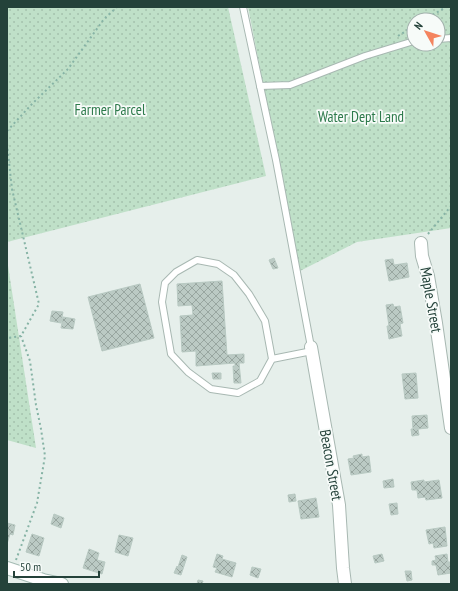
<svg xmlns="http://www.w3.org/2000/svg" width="458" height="591" font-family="'PT Sans Narrow',sans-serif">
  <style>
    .park { fill: url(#park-dots); fill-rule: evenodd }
    .building { fill: url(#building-cross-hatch); stroke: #b8c9c2 }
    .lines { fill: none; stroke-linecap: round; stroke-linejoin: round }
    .service-casing { stroke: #a8b8b2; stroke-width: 8 }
    .minor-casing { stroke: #a8b8b2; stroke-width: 14 }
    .secondary-casing { stroke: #a4bbb3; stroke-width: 14 }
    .path { stroke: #86b3a5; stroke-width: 2; stroke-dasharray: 2 3; stroke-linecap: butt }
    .service { stroke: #fff; stroke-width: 6 }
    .minor { stroke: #fff; stroke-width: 12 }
    .secondary { stroke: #fff; stroke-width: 12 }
    .labels { text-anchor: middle; stroke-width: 3.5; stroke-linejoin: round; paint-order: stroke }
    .park-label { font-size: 15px; fill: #2d7a4b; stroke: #f7fbf9 }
    .street-label { font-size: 15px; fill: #24423a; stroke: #f7fbf9 }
  </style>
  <defs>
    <pattern id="park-dots" width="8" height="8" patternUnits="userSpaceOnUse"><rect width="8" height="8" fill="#bfe0c8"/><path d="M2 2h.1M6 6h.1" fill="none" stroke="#a4c1ad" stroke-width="1.8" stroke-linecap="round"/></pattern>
    <pattern id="building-cross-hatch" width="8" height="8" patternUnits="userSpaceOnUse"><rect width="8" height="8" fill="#bbcac4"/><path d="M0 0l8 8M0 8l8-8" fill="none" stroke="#98a6a0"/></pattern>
  </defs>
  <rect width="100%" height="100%" fill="#e6efeb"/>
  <g class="park">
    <polygon points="7,7 228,7 266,176 7,242"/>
    <path d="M248,7H451V228L357,242L300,271ZM414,20H438V44H414Z"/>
    <polygon points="7,259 36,448 7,440"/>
  </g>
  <g class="building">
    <polygon points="274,258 278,268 273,269 269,260"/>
    <polygon points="393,259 394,265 407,263 409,277 389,281 385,260"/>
    <polygon points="222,281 227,355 244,354 244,363 239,363 241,383 234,383 233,366 235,366 235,363 196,366 196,351 182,352 180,316 193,315 192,305 178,306 177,284"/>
    <polygon points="140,284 154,338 102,351 88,297"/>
    <polygon points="393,304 394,307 400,306 403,323 400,324 402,336 389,339 387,326 389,326 386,305"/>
    <polygon points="52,311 63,312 61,323 50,321"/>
    <polygon points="63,317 75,319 73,329 61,328"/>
    <polygon points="212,373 221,373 221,379 213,379"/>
    <polygon points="416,373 418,398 405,399 402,374"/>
    <polygon points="427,415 428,428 418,429 419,435 412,436 411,429 413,429 412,416"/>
    <polygon points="362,454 362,457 369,456 371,472 351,475 348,459 354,458 353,456"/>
    <polygon points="393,479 394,487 384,488 383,481"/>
    <polygon points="424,480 424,482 439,480 442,498 426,500 425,497 418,498 417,490 412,490 411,482"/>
    <polygon points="295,494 296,501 289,502 288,495"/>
    <polygon points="316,498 319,517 301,519 298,501"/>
    <polygon points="397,503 398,514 391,515 389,504"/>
    <polygon points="54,514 64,518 61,528 51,524"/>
    <polygon points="7,523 15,525 13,535 10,534 7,544"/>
    <polygon points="445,527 447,546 434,548 433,543 429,544 426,530"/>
    <polygon points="32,534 44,538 39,556 26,552"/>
    <polygon points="119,535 133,538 128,556 115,552"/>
    <polygon points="89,549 99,553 97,560 105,562 102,574 83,568"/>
    <polygon points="217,554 223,556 222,559 236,563 232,577 215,572 217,568 213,567"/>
    <polygon points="382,554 384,561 375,563 373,556"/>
    <polygon points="447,554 448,562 451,562 451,573 438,575 436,565 432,565 432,561 436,560 435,556"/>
    <polygon points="182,555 187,557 181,575 174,573 177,566 178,567"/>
    <polygon points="252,567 261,569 258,578 250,575"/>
    <polygon points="405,571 411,571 412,580 407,581"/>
    <polygon points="198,580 203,581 202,584 197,584"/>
  </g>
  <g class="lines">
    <defs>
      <g id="service">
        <polyline points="243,7 276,160 311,347"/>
        <polyline points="438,39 451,38"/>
        <polyline points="260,86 290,85 365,56 414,41"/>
        <polyline points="272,359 265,321 249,294 234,275 218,264 197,260 176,272 165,283 162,302 171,354 188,372 211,389 238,393 260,381 272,359 312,351"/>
      </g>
      <g id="minor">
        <polyline points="421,243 422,256 428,276 436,323 451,428"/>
        <polyline points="311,347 339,505 343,568 345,584"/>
      </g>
      <polyline id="secondary" points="7,568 43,580 62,584"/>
    </defs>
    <use href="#service" class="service-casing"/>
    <use href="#minor" class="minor-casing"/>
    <use href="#secondary" class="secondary-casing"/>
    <g class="path">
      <polyline points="424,20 446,7"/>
      <polyline points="398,36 414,26"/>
      <polyline points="7,131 32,104 68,69 104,19 117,7"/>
      <polyline points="7,144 12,189 39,304 21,336 7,338"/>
      <polyline points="428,234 451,206"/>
      <polyline points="16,560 37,503 45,456 41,429 36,405 30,361 21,336"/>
    </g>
    <use href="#service" class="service"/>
    <use href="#minor" class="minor"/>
    <use href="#secondary" class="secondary"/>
  </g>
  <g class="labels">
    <g class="park-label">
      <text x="110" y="115">Farmer Parcel</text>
      <text x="361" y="122">Water Dept Land</text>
    </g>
    <g class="street-label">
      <text transform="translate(431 300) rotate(80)" y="5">Maple Street</text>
      <text transform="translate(331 465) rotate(80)" y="5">Beacon Street</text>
    </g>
  </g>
  <rect width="458" height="591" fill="none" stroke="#24423a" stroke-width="16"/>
  <g transform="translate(426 32) rotate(309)"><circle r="19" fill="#f7fbf9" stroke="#a3b1ad"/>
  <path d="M0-3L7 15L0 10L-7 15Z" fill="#f4845f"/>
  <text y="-6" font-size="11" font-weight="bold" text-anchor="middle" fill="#24423a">N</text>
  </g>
  <path d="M14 571v6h85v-6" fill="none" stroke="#24423a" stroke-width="2"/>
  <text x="20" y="571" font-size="12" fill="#24423a" stroke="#f7fbf9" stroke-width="3" paint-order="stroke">50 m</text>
</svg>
